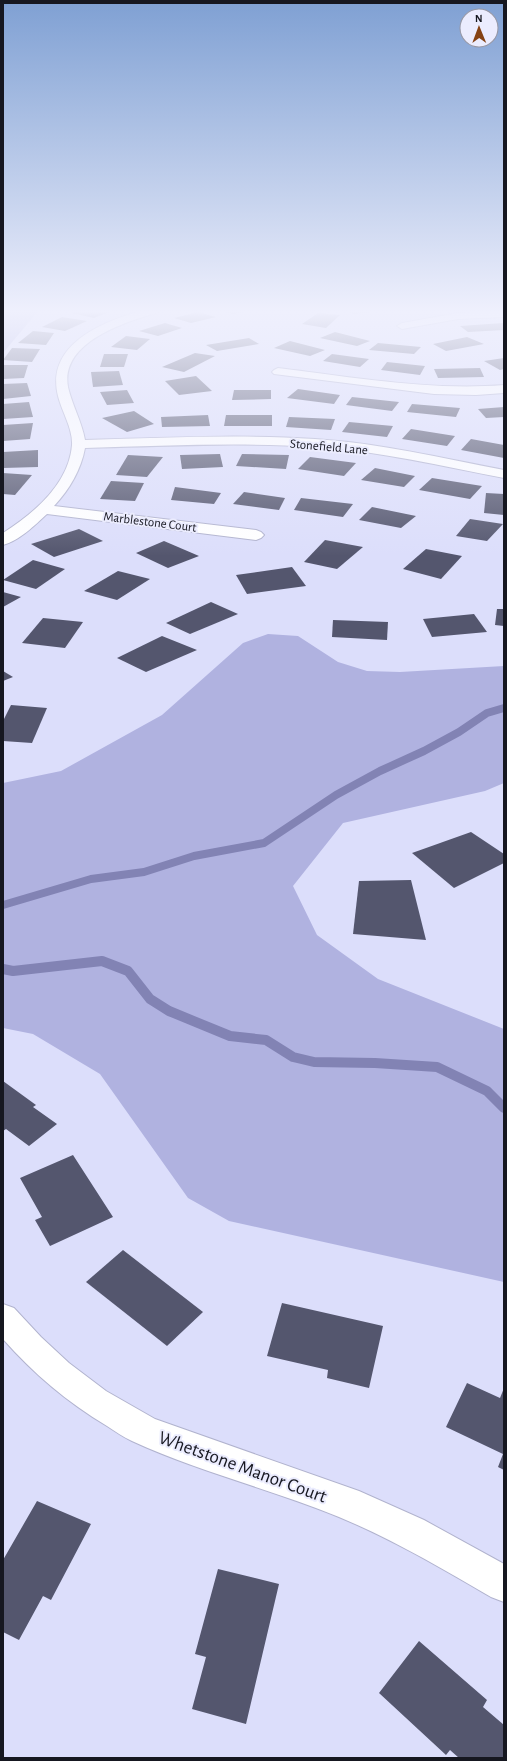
<svg xmlns="http://www.w3.org/2000/svg" width="507" height="1761" font-family="'Alegreya Sans',sans-serif">
  <style>
    .green { fill: #b0b2e0 }
    .lines { fill: none; stroke-linecap: round; stroke-linejoin: round }
    .stream-far1 { stroke: #8283b4; stroke-width: 8 }
    .stream { stroke: #8283b4; stroke-width: 10 }
    .building { fill: #54566e }
    .minor-casing { stroke: #b1b3ce; stroke-width: 2 }
    .minor { fill: #fff; fill-rule: evenodd }
    .labels { text-anchor: middle; stroke-width: 4; stroke-linejoin: round; paint-order: stroke }
    .far-street-label { font-size: 13px; fill: #161720; stroke: #ebecfe }
    .near-street-label { font-size: 19px; fill: #161720; stroke: #ebecfe }
  </style>
  <rect width="100%" height="100%" fill="#dcdefb"/>
  <g class="green">
    <polygon points="3,310 39,310 3,353"/>
    <polygon points="268,634 298,636 338,662 367,671 400,672 504,666 504,783 485,791 343,823 293,886 317,935 378,979 504,1029 504,1282 229,1221 188,1198 100,1074 33,1034 3,1028 3,783 61,771 162,715 243,643"/>
  </g>
  <g class="lines">
    <polyline class="stream-far1" points="3,905 91,879 144,872 194,856 264,843 336,795 380,771 424,751 459,732 487,713 504,708"/>
    <polyline class="stream" points="3,969 13,971 102,961 128,971 150,999 169,1011 230,1036 266,1040 293,1057 314,1062 375,1063 437,1067 487,1091 504,1108"/>
  </g>
  <g class="building">
    <polygon points="81,310 114,310 94,318 72,313"/>
    <polygon points="223,310 248,310 248,311 232,314"/>
    <polygon points="344,310 375,310 375,311 354,314"/>
    <polygon points="198,312 216,317 191,323 174,318"/>
    <polygon points="318,313 340,315 326,328 302,324"/>
    <polygon points="62,317 87,321 65,331 42,327"/>
    <polygon points="165,323 182,328 158,336 139,331"/>
    <polygon points="503,323 504,330 468,332 460,326"/>
    <polygon points="33,331 54,333 46,345 18,343"/>
    <polygon points="335,332 370,341 357,346 320,338"/>
    <polygon points="126,336 150,339 137,350 111,347"/>
    <polygon points="467,337 484,344 446,351 433,344"/>
    <polygon points="249,338 259,344 217,351 206,345"/>
    <polygon points="290,341 325,350 310,356 274,348"/>
    <polygon points="378,343 421,347 414,354 369,350"/>
    <polygon points="12,348 40,349 32,362 3,360"/>
    <polygon points="195,353 215,356 184,372 162,367"/>
    <polygon points="104,354 128,354 124,367 100,367"/>
    <polygon points="332,354 369,359 360,367 323,361"/>
    <polygon points="504,358 504,369 500,370 484,361"/>
    <polygon points="387,362 425,366 420,375 381,370"/>
    <polygon points="3,365 28,365 24,378 3,379"/>
    <polygon points="480,368 484,377 438,378 434,369"/>
    <polygon points="119,371 123,385 93,387 91,372"/>
    <polygon points="196,376 212,391 179,395 165,381"/>
    <polygon points="27,383 31,396 3,399 3,384"/>
    <polygon points="298,389 340,395 334,404 287,398"/>
    <polygon points="127,390 134,403 107,405 100,392"/>
    <polygon points="234,390 271,390 271,399 232,400"/>
    <polygon points="352,397 399,402 392,411 346,405"/>
    <polygon points="29,402 33,417 3,419 3,404"/>
    <polygon points="412,404 460,408 456,417 407,412"/>
    <polygon points="504,407 504,417 486,418 478,409"/>
    <polygon points="134,411 154,424 127,432 102,418"/>
    <polygon points="208,415 210,426 162,427 161,417"/>
    <polygon points="226,415 272,415 272,426 224,426"/>
    <polygon points="289,417 335,419 331,430 286,427"/>
    <polygon points="349,422 393,426 387,437 342,432"/>
    <polygon points="33,423 30,439 3,441 3,425"/>
    <polygon points="411,429 455,436 447,446 402,439"/>
    <polygon points="471,439 504,445 504,458 461,450"/>
    <polygon points="38,450 38,467 3,468 3,452"/>
    <polygon points="220,454 223,467 182,469 180,455"/>
    <polygon points="242,454 289,455 286,469 236,466"/>
    <polygon points="128,455 163,457 147,477 116,475"/>
    <polygon points="310,457 356,463 344,476 298,469"/>
    <polygon points="375,468 415,476 404,487 361,480"/>
    <polygon points="3,473 32,475 15,495 3,494"/>
    <polygon points="432,478 482,486 470,499 419,490"/>
    <polygon points="111,481 144,483 135,501 100,499"/>
    <polygon points="175,487 221,493 214,504 171,500"/>
    <polygon points="244,492 285,498 279,510 233,504"/>
    <polygon points="486,493 504,494 504,515 484,513"/>
    <polygon points="301,498 353,504 343,517 294,510"/>
    <polygon points="372,507 416,516 401,528 359,520"/>
    <polygon points="470,519 503,524 487,541 456,536"/>
    <polygon points="79,529 103,541 54,557 31,544"/>
    <polygon points="325,540 363,547 337,569 304,562"/>
    <polygon points="164,541 199,556 168,568 136,553"/>
    <polygon points="426,549 462,556 441,579 403,569"/>
    <polygon points="33,560 65,569 36,589 3,580"/>
    <polygon points="292,567 306,586 247,594 236,575"/>
    <polygon points="118,571 150,579 117,600 84,591"/>
    <polygon points="3,592 21,597 3,607"/>
    <polygon points="211,602 238,614 190,634 166,623"/>
    <polygon points="497,609 504,609 504,626 495,625"/>
    <polygon points="474,614 487,632 432,637 423,619"/>
    <polygon points="43,618 83,622 65,648 22,643"/>
    <polygon points="333,620 388,622 387,640 332,637"/>
    <polygon points="162,636 197,650 146,672 117,658"/>
    <polygon points="3,671 13,677 3,681"/>
    <polygon points="11,705 47,708 32,743 3,741 3,721"/>
    <polygon points="471,832 504,854 504,863 454,888 412,853"/>
    <polygon points="411,880 426,940 353,934 359,881"/>
    <polygon points="3,1081 36,1105 33,1107 57,1124 29,1146 6,1129 3,1131"/>
    <polygon points="73,1155 113,1217 50,1246 35,1220 42,1217 20,1178"/>
    <polygon points="123,1250 203,1312 167,1346 86,1282"/>
    <polygon points="282,1303 383,1326 369,1388 327,1378 328,1370 267,1356"/>
    <polygon points="467,1383 500,1398 504,1388 504,1470 498,1467 503,1454 446,1427"/>
    <polygon points="37,1501 91,1524 51,1600 43,1596 19,1640 3,1632 3,1560"/>
    <polygon points="218,1569 279,1584 246,1724 192,1709 206,1657 195,1654"/>
    <polygon points="419,1641 487,1700 483,1707 504,1725 504,1758 459,1758 450,1750 446,1755 379,1693"/>
  </g>
  <g class="lines">
    <defs>
      <g id="minor">
        <path d="M144,310H160L159,312C125,322 60,342 68,387C72,405 82,422 85,440C162,438 239,434 315,439C379,443 442,458 504,470V478C442,466 379,451 315,447C239,442 162,446 85,448C81,470 69,490 54,506L256,530L261,532L264,535L261,538L256,540L47,514C35,525 19,541 3,545V533C33,514 69,484 72,445C73,429 62,412 58,396C45,344 104,321 144,310Z"/>
        <polygon points="504,311 504,317 458,319 402,329 397,326 402,323 458,313"/>
        <path d="M278,368C353,377 429,391 504,385V393L476,395L434,394L274,374L272,372L274,370Z"/>
        <path d="M3,1304L14,1308L41,1337L69,1363L106,1391L155,1419L359,1491L424,1520L504,1564V1602L491,1597C441,1568 392,1539 339,1517C271,1489 199,1472 132,1441C123,1437 115,1431 107,1426C67,1402 33,1373 3,1339Z"/>
      </g>
    </defs>
    <use href="#minor" class="minor-casing"/>
    <use href="#minor" class="minor"/>
  </g>
  <linearGradient id="sky" x2="0" y2="1"><stop stop-color="#7fa0d3"/><stop offset="0.56" stop-color="#eff0fd"/><stop offset="1" stop-color="#eff0fd" stop-opacity="0"/></linearGradient>
  <rect width="507" height="556" fill="url(#sky)"/>
  <g class="labels">
    <g class="far-street-label">
      <text transform="translate(329 446) rotate(5)" y="5">Stonefield Lane</text>
      <text transform="translate(150 521) rotate(7)" y="5">Marblestone Court</text>
    </g>
    <g class="near-street-label">
      <text transform="translate(243 1466) rotate(20)" y="7">Whetstone Manor Court</text>
    </g>
  </g>
  <rect width="507" height="1761" fill="none" stroke="#161720" stroke-width="8"/>
  <g transform="translate(479 28) rotate(359)"><circle r="19" fill="#ebecfe" stroke="#9697a5"/>
  <path d="M0-3L7 15L0 10L-7 15Z" fill="#854214"/>
  <text y="-6" font-size="11" font-weight="bold" text-anchor="middle" fill="#161720">N</text>
  </g>
</svg>
